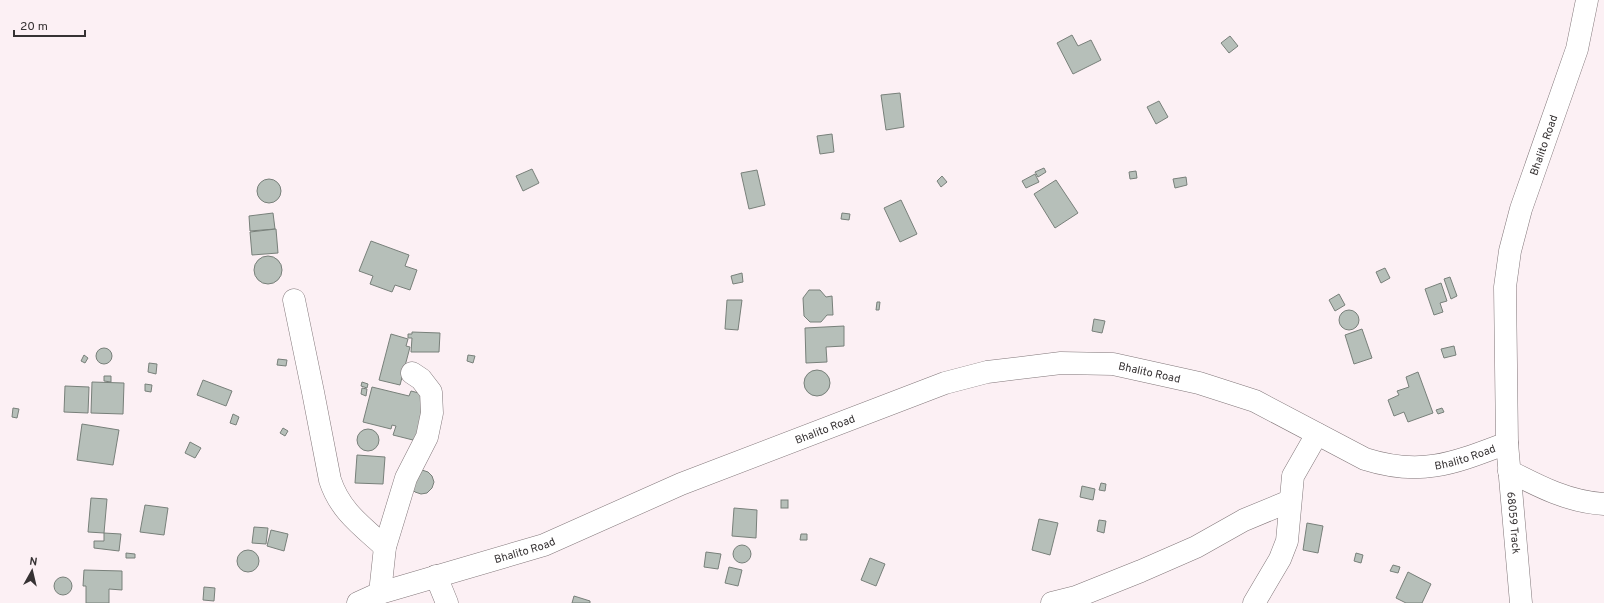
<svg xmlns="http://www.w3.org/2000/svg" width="1604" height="603" font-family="Overpass,sans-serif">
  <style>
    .building { fill: #b6bfb9; stroke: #78807a }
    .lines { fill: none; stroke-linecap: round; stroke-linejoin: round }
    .minor-casing { stroke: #817679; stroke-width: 23 }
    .minor { stroke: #fff; stroke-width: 22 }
    .labels { text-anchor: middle; stroke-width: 4; stroke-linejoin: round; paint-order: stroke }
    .street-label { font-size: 11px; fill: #363233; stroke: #fcf0f4 }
  </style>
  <rect width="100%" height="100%" fill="#fcf0f4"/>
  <g class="building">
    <polygon points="1072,35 1078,46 1091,40 1101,60 1073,74 1057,43"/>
    <polygon points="1230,36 1238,46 1229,53 1221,43"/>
    <polygon points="900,93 904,127 886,130 881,95"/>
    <polygon points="1159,101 1168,117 1156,124 1147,107"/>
    <polygon points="832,134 834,152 820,154 817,136"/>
    <polygon points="1044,168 1046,172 1038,177 1035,172"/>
    <polygon points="532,169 539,183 523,191 516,176"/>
    <polygon points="757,170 765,205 749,209 741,173"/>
    <polygon points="1136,171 1137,178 1130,179 1129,172"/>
    <polygon points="1035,174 1039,182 1026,188 1022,181"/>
    <polygon points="942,176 947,182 941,187 937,181"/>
    <polygon points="1186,177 1187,185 1175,188 1173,179"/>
    <circle cx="269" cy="191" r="12"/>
    <polygon points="1056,180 1078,213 1055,228 1034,194"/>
    <polygon points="901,200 917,234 900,242 884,208"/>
    <polygon points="273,213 275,229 250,231 249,216"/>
    <polygon points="842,213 850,214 849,220 841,219"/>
    <polygon points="276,229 278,253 252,255 250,232"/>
    <polygon points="371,241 409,255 405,266 417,270 410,290 395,285 392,292 370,284 373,276 359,271"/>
    <circle cx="268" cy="270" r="14"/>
    <polygon points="1385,268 1390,278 1381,283 1376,272"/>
    <polygon points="742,273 743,282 733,284 731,276"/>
    <polygon points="1450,277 1457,296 1451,299 1444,279"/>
    <polygon points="1441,283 1447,301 1440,303 1443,312 1434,315 1425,289"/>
    <polygon points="809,290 820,290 826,297 832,296 833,315 827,315 821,322 810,322 804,316 803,298"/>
    <polygon points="1339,294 1345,305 1335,311 1329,300"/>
    <polygon points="727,300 742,300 738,330 725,329"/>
    <polygon points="877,302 880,302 879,310 876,310"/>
    <circle cx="1349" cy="320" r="10"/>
    <polygon points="1094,319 1105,321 1102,333 1092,331"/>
    <polygon points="844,326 844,346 826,347 827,362 806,363 805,328"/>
    <polygon points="1362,329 1372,358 1354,364 1345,335"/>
    <polygon points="412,332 440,333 439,352 411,352 412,338 408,338 408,334 412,334"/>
    <polygon points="391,334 408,339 406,346 410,347 400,385 379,380"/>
    <polygon points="1454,346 1456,355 1444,358 1441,349"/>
    <circle cx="104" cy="356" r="8"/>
    <polygon points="84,355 88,358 85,363 81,361"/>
    <polygon points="468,355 475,356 473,363 467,361"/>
    <polygon points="278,359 287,360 286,366 277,365"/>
    <polygon points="149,363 157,364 156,374 148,372"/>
    <circle cx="817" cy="383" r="13"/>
    <polygon points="1418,372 1433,413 1408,422 1404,412 1394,416 1388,400 1399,395 1397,391 1409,387 1406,377"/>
    <polygon points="104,376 111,376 111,382 104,381"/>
    <polygon points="203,380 232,391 226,406 197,395"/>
    <polygon points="92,382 124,383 123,414 91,413"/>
    <polygon points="362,382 368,384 367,388 361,386"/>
    <polygon points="145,384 152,385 151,392 145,391"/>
    <polygon points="65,386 89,387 88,413 64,412"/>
    <polygon points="372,387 409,396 411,391 427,395 421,442 393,435 396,426 392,425 391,429 363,422"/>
    <polygon points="362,388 367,389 366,396 361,394"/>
    <polygon points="13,408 19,409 17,418 12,417"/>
    <polygon points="1442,408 1444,412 1438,414 1436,410"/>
    <polygon points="233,414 239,417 236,425 230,423"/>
    <polygon points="82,424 119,430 113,465 77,460"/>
    <polygon points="283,428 288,431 285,436 280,433"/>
    <circle cx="368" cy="440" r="11"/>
    <polygon points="190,442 201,448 195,458 185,453"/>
    <polygon points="357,455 385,457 383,484 355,483"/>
    <polygon points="422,470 428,472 432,476 434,482 432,488 427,493 421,494 415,492 411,488"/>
    <polygon points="1101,483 1106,484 1105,491 1099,490"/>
    <polygon points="1082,486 1095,489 1093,500 1080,497"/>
    <polygon points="91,498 107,499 104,533 88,532"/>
    <rect x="781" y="500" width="7" height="8"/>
    <polygon points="145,505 168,508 164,535 140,532"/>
    <polygon points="734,508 757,510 756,538 732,536"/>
    <polygon points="1039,519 1058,523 1050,555 1032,550"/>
    <polygon points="1099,520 1106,521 1104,533 1097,531"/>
    <polygon points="1307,523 1323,526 1318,553 1303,550"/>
    <polygon points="254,527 268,528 266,544 252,543"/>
    <polygon points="271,530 288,534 284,551 267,546"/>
    <polygon points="104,533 121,534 119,551 94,548 94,541 104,541"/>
    <polygon points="801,534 807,534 807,540 800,540"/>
    <circle cx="742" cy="554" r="9"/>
    <circle cx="248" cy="561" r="11"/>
    <polygon points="706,552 721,554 718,569 704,567"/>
    <polygon points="126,553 135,554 135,558 126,558"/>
    <polygon points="1356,553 1363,555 1361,563 1354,561"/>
    <polygon points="870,558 885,564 876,586 861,580"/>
    <polygon points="1393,565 1400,567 1398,573 1390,571"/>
    <polygon points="729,567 742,570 738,586 725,583"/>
    <polygon points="84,570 122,571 122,590 109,589 109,603 86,603 86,586 83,586"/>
    <polygon points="1408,572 1431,584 1422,603 1406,603 1396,598"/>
    <circle cx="63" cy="586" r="9"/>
    <polygon points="204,587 215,588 214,601 203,600"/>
    <polygon points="574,596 590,601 590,603 572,603"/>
  </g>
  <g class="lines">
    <defs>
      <g id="minor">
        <path d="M294,300L313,392L330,480C340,511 362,526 385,547"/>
        <path id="s1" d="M1507,443L1521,603"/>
        <path d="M1509,471C1540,487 1569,502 1604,504"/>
        <polyline points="436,576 447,603"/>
        <polyline points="380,593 385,547 406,478 427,437 432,413 431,392 421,379 412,373"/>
        <path id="s2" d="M358,603L380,593L544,545L681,484L945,383L987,372L1061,363L1113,364L1199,383L1255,401L1365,459C1422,477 1454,463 1507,443L1505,287L1510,251L1521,209L1577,49L1587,0"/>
        <polyline points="1052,603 1076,597 1141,571 1196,547 1244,520 1290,501"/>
        <polyline points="1254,603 1280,559 1287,541 1293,476 1317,434"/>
      </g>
    </defs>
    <use href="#minor" class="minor-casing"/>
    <use href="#minor" class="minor"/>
  </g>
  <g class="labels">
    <g class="street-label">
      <text dy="4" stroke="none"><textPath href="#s2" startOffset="1519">Bhalito Road</textPath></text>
      <text dy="4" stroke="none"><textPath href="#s2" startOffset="835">Bhalito Road</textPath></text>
      <text dy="4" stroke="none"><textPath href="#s2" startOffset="499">Bhalito Road</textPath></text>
      <text dy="4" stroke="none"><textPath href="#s2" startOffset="1171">Bhalito Road</textPath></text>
      <text dy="4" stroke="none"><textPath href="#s1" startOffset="80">68059 Track</textPath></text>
      <text dy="4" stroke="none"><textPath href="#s2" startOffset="175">Bhalito Road</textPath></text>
    </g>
  </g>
  <g transform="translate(32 571) rotate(8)" stroke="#fcf0f4" stroke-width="3" paint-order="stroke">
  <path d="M0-3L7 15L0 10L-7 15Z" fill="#363233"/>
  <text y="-6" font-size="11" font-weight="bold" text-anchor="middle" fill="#363233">N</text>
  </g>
  <path d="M14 30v6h71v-6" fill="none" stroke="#363233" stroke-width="2"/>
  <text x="20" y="30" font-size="12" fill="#363233" stroke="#fcf0f4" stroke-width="3" paint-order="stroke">20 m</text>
</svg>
